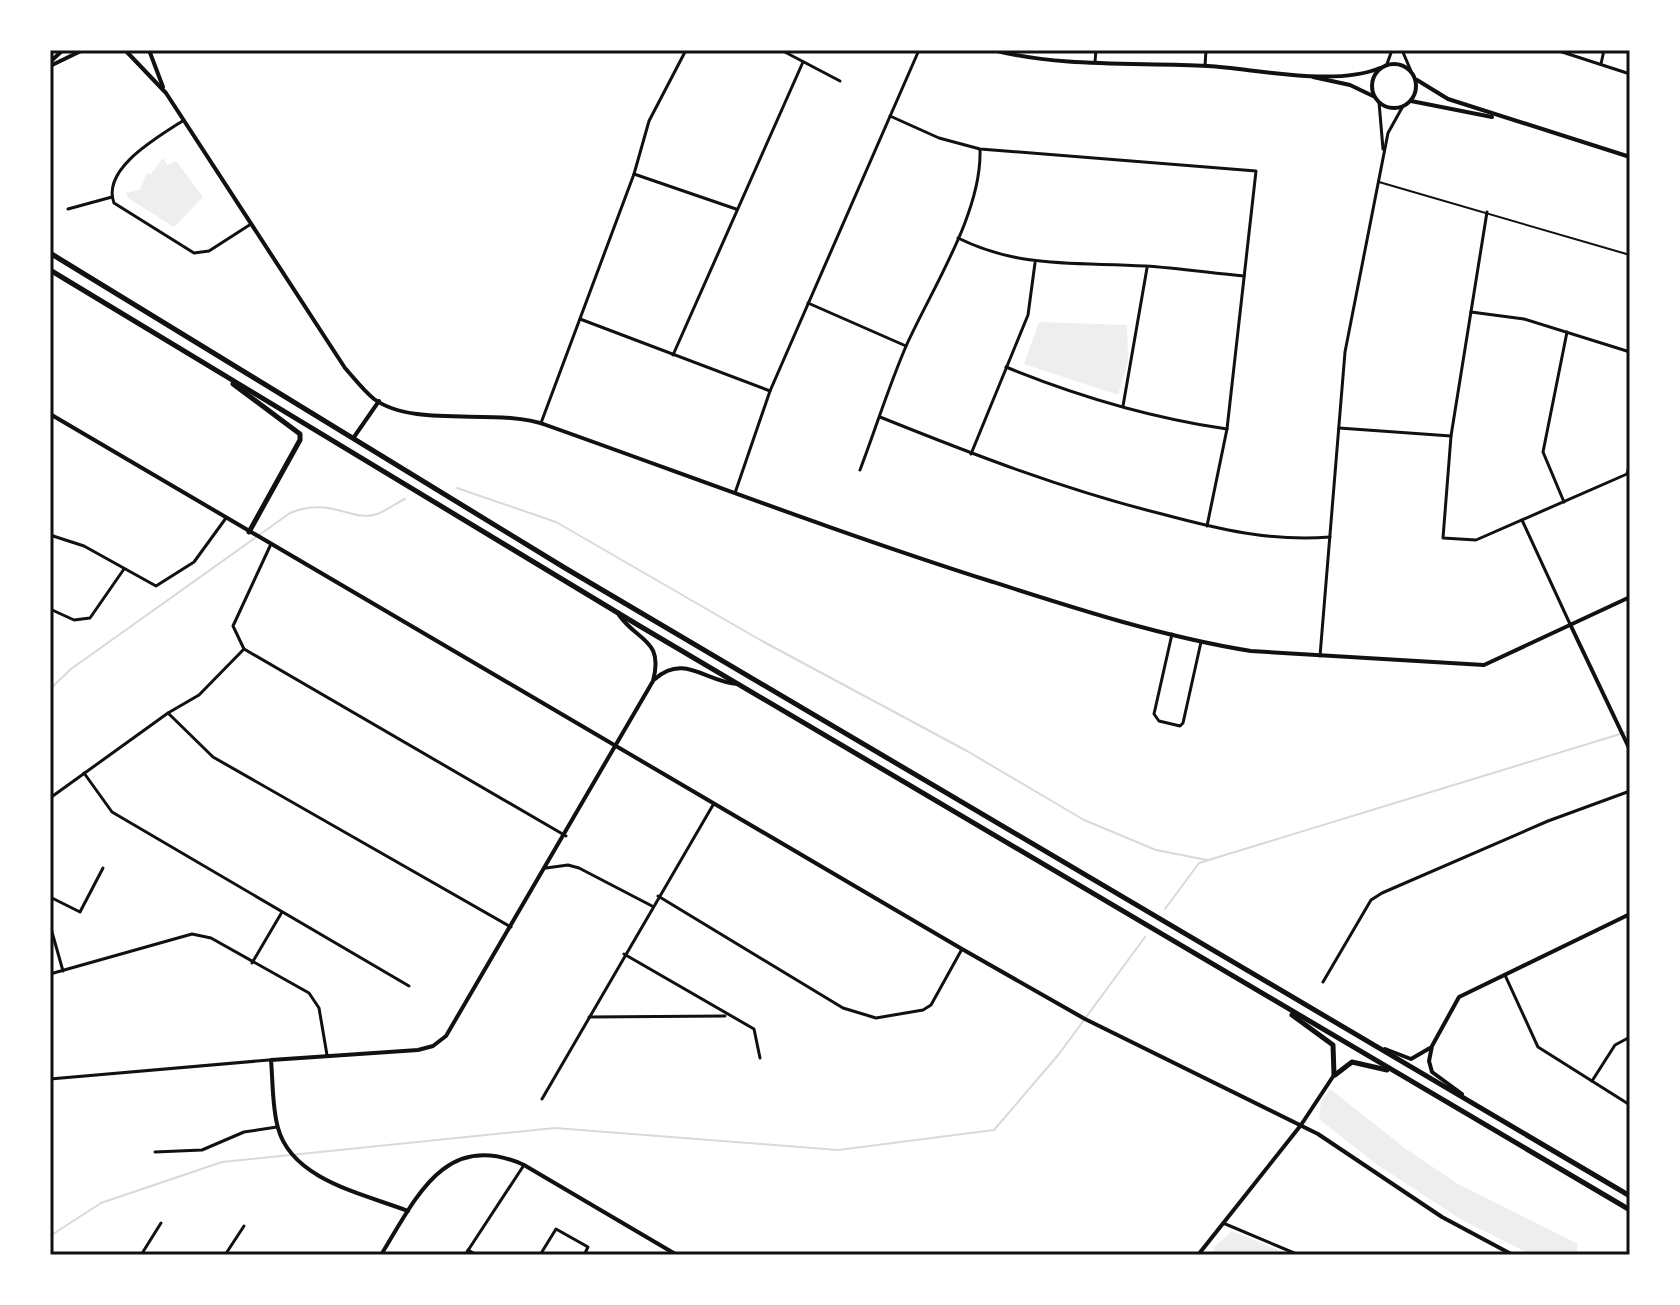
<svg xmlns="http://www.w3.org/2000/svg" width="1680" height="1305" font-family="Poppins,sans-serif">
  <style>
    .green { fill: #eee }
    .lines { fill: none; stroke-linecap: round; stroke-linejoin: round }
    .stream { stroke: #d9d9d9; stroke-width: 2 }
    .service { stroke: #111; stroke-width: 2 }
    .minor { stroke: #111; stroke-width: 3 }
    .tertiary { stroke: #111; stroke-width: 4 }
    .primary { stroke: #111; stroke-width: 5 }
    .neatline { fill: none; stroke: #111; stroke-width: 3 }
  </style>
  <rect width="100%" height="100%" fill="#fff"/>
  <g class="green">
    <polygon points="163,158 167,165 176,161 203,197 174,227 128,198 126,193 140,190 147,173 151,174"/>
    <polygon points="1039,322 1127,325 1128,362 1118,395 1024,364"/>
    <polygon points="1330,1089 1406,1149 1458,1184 1578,1244 1576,1255 1532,1255 1462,1220 1376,1164 1319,1119 1321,1102"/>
    <polygon points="1232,1231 1288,1254 1288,1255 1213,1255 1215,1246"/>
  </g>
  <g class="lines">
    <g class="stream">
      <polyline points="457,488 556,522 762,641 967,751 1084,820 1156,850 1207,860"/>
      <path d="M50,689L71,669L290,513C331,496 352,523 377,514C386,511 396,503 405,499"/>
      <polyline points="1165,909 1199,863 1630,731"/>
      <polyline points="50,1236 101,1203 222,1162 555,1128 838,1150 994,1130 1059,1054 1145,937"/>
    </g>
    <polyline class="service" points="1379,182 1630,255"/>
    <g class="minor">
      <polyline points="781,50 840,81"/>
      <polyline points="1402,50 1411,71"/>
      <polyline points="1556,50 1630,74"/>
      <polyline points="1095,62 1096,50"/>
      <polyline points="1387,64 1392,50"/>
      <polyline points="1601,64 1604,50"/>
      <polyline points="1205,66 1206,50"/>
      <polyline points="1379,102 1383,149"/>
      <polyline points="890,116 939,138 980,149 1256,171 1227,429 1207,526"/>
      <path d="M184,120C160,136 101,168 114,203L194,253L209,251L251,224"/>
      <polyline points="634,174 736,209"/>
      <polyline points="68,209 112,197"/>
      <polyline points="1487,212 1451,436 1443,538 1476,540 1627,474 1630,463"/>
      <path d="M958,238C1021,269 1077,262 1145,266C1178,268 1211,273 1244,276"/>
      <polyline points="808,303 906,346"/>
      <polyline points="1471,312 1524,319 1630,352"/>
      <polyline points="580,319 770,391"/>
      <polyline points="673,355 803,62"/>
      <path d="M1006,367C1077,396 1152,418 1227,429"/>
      <polyline points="1123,406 1147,268"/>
      <path d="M880,417C972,454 1065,490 1162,514C1218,529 1271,542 1330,537"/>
      <polyline points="541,423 634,174 649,121 686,50"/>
      <polyline points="1339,428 1451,436"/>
      <polyline points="971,454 1028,315 1035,263"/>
      <path d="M860,470C876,428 889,385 907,344C933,287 982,212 980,150"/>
      <polyline points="735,493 770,391 919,50"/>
      <polyline points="1564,502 1543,452 1567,332"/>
      <polyline points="1522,520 1570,624"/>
      <polyline points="50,535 84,546 156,586 194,562 226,518"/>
      <polyline points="271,544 233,626 244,649 566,836"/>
      <polyline points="50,609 74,620 90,618 124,569"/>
      <polyline points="1172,634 1154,714 1159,721 1180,726 1183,723 1201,642"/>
      <polyline points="1320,656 1345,352 1388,133 1403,106"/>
      <polyline points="168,713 213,757 511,927"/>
      <polyline points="84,773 112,812 409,986"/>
      <polyline points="50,798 168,713 199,695 244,649"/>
      <polyline points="546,868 568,865 579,868 652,906"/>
      <polyline points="658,896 843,1008 876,1018 923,1010 931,1005 962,949"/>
      <polyline points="50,897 80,912 103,868"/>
      <polyline points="50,925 63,971"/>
      <polyline points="624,954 754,1029 760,1058"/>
      <polyline points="252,963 282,912"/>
      <polyline points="50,974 192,934 211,938 309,993 319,1008 327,1055"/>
      <polyline points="1505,975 1538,1047 1630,1105"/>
      <polyline points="1323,982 1371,900 1382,893 1548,821 1630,791"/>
      <polyline points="589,1017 725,1016"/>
      <polyline points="50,1079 269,1060"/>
      <polyline points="1592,1081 1615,1045 1630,1037"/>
      <polyline points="542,1099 713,805"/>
      <polyline points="155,1152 202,1150 244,1132 277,1127"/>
      <polyline points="1223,1223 1299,1255"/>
      <polyline points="468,1250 477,1255"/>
      <polyline points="141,1255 161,1223"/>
      <polyline points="225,1255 244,1226"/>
      <polyline points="465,1255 524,1165"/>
      <polyline points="540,1255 556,1229 588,1247 584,1255"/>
    </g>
    <g class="tertiary">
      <path d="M125,50L166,93L345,368C354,378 363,390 374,399C415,429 498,407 546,425C695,478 842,534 993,582C1077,609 1164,637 1251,651L1484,665L1630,597"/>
      <polyline points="149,50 163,87"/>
      <path d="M993,50C1063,68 1137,62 1208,66C1257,69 1334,87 1380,68"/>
      <polyline points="50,62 63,50"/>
      <circle cx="1394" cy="86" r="22"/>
      <polyline points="50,66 83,50"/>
      <polyline points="1313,77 1350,85 1373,96"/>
      <polyline points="1417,80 1448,99 1630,157"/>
      <polyline points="1411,101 1492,117"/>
      <polyline points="50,414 962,949 1085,1019 1318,1134 1442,1217 1513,1255"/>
      <polyline points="354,437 379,401"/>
      <polyline points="1570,624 1630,750"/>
      <path d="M655,679C684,653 706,682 738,684"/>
      <polyline points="1385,1049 1411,1059 1430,1048"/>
      <polyline points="1462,1094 1432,1072 1429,1061 1432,1046 1459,997 1630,914"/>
      <path d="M408,1211C364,1194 292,1180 278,1128C272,1107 273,1082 271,1060L418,1050L433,1046L446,1036L653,681C664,639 638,642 619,615"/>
      <path d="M381,1255C416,1198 445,1129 524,1165L677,1255"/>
      <polyline points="1198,1255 1301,1125 1334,1075"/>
    </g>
    <g class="primary">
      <polyline points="50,253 565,568 1630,1196"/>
      <polyline points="50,270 638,625 1630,1210"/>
      <polyline points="233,384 300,434 300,440 249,532"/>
      <polyline points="1292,1015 1333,1045 1334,1075"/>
      <polyline points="1335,1075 1352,1062 1387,1070"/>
    </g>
  </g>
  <rect width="1680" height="1305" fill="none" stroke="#ffffff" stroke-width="104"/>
  <rect x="52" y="52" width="1576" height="1201" class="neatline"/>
</svg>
